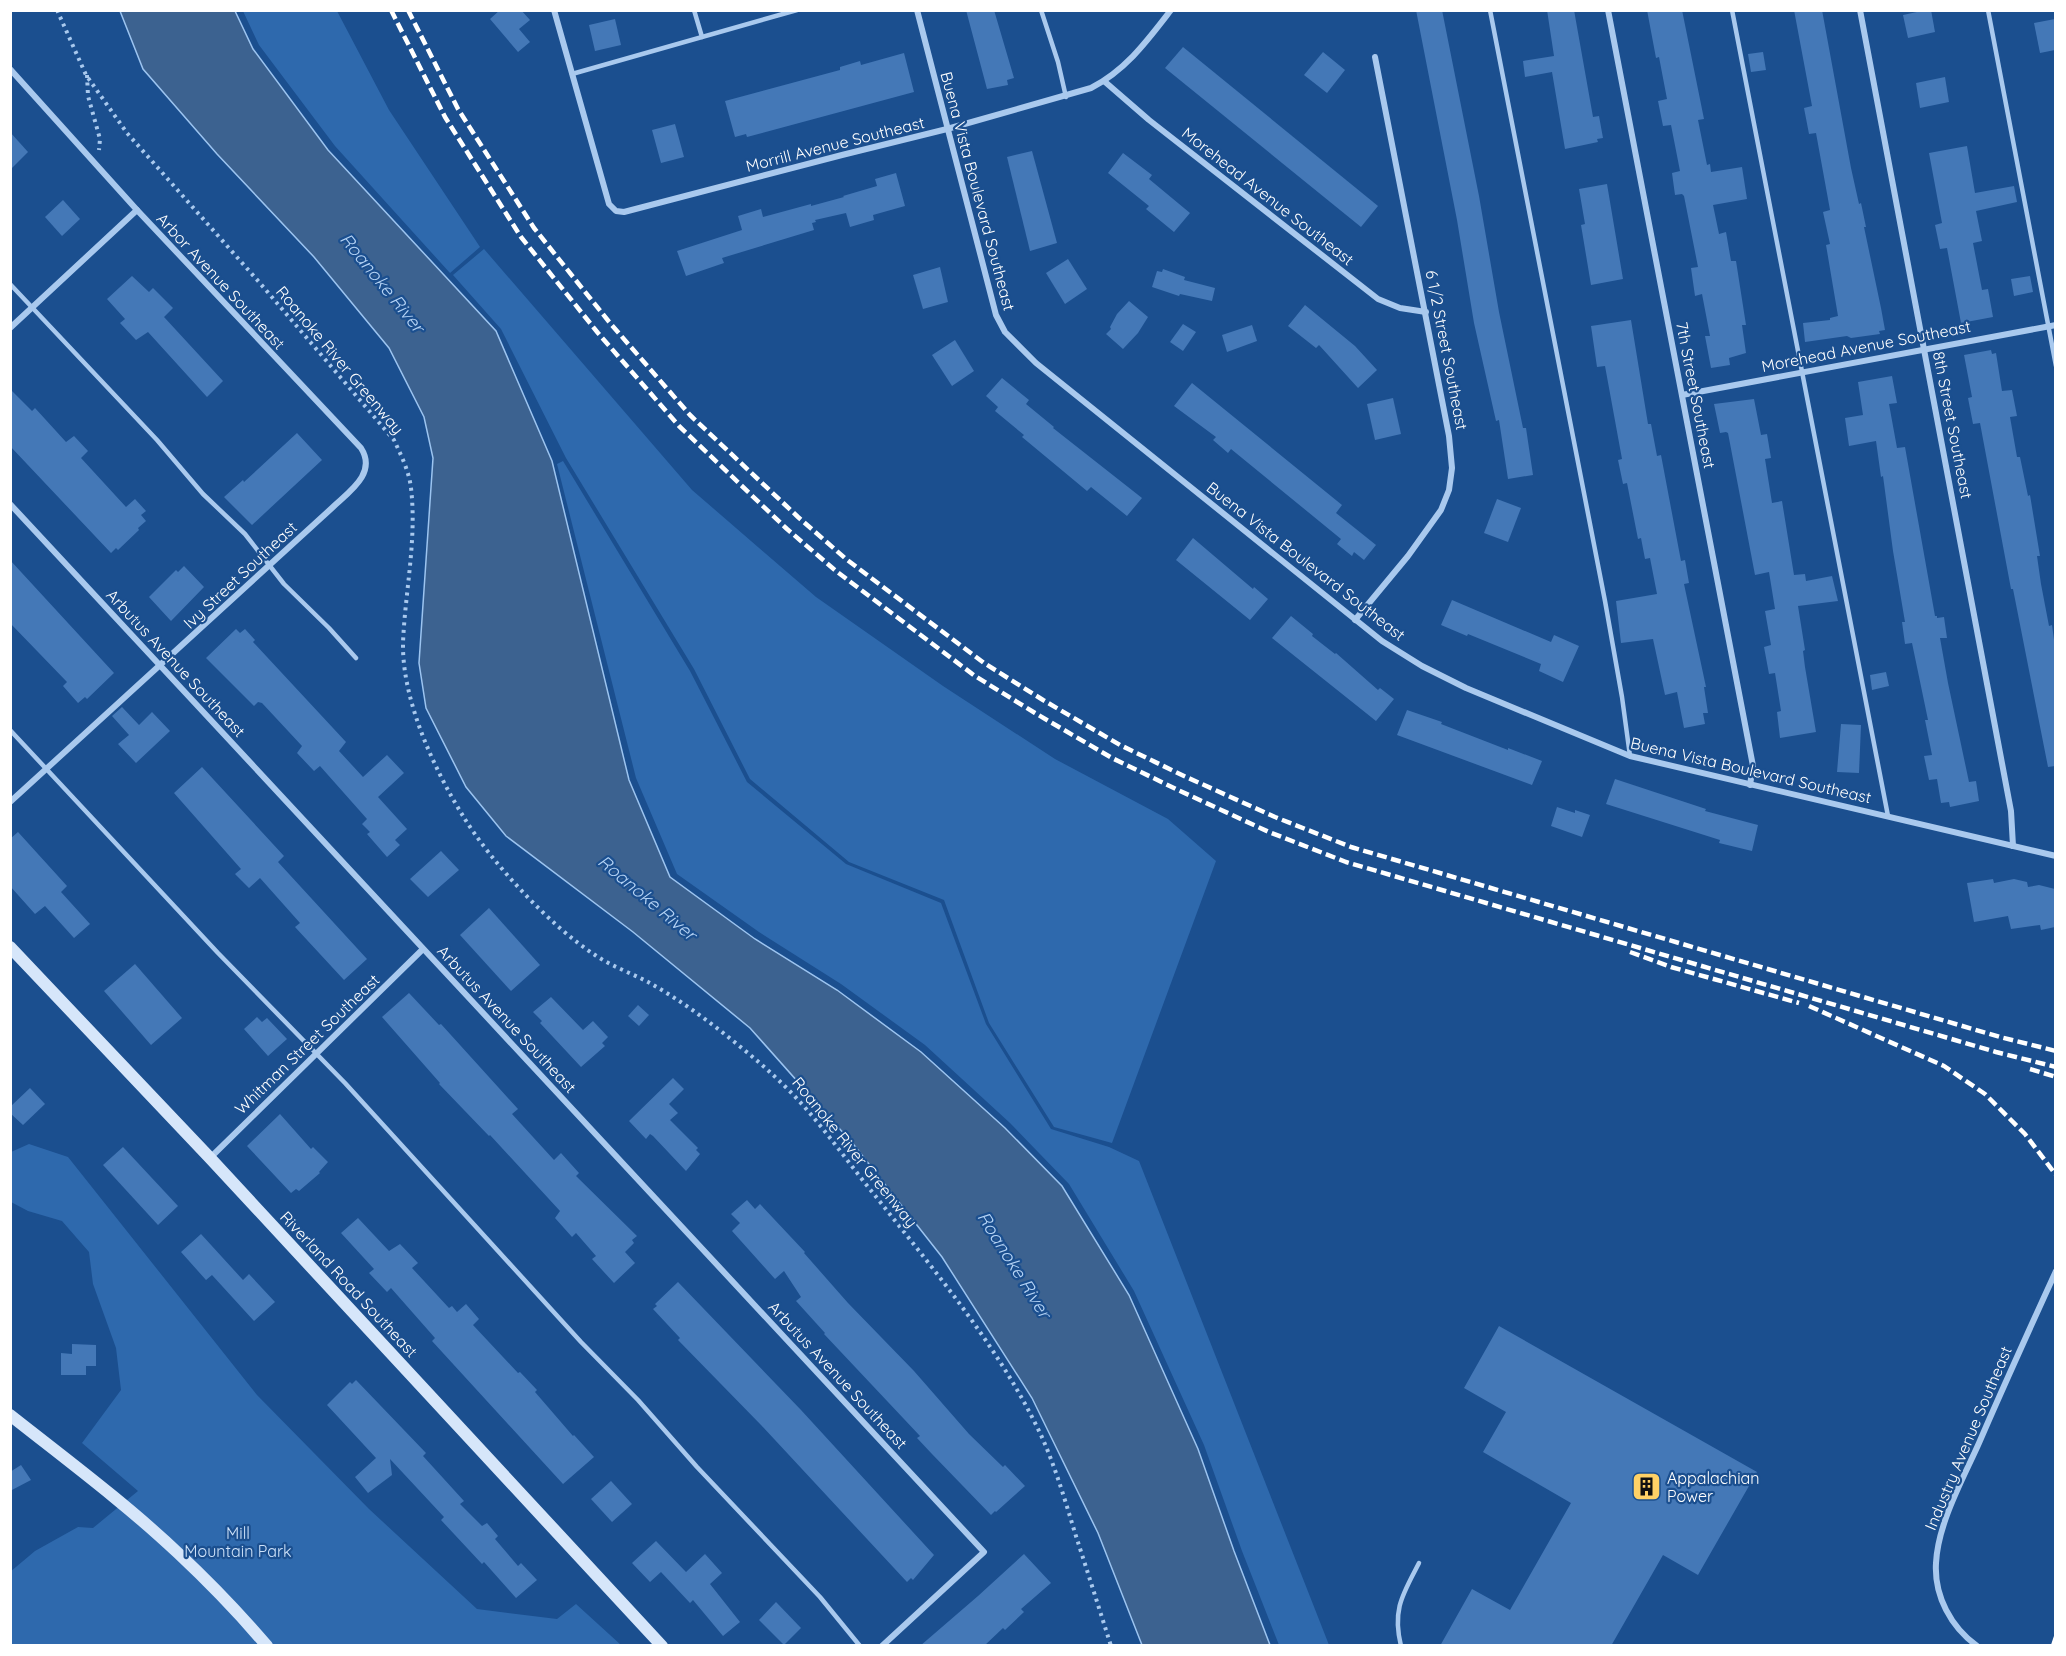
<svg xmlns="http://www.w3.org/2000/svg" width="2066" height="1656" font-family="Quicksand,sans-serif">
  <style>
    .green { fill: #2e69ad }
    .water { fill: #3c6290; stroke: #9cc4f0; stroke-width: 1.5 }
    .building { fill: #4478b7 }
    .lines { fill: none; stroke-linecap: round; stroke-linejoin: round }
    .path { stroke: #a9c9ee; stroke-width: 4; stroke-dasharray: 3 4.5; stroke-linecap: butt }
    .lane { stroke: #a9c9ee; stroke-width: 4.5 }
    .street { stroke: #a9c9ee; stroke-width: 6 }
    .secondary { stroke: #d6e6fa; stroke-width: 12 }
    .rail { stroke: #fff; stroke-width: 4.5; stroke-dasharray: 10 4.5; stroke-linecap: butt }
    .labels { text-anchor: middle; stroke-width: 4.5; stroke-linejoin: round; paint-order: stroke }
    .street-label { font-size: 16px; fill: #fff; stroke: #1b4f8f }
    .poi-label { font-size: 16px; fill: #fff; stroke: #1b4f8f; text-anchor: start }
    .park-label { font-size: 16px; fill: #cfe3fa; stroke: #1b4f8f }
    .water-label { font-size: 18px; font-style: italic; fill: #b5d3f5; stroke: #1b4f8f }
  </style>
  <rect width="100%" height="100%" fill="#1b4f8f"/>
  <g class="green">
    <polygon points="243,11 337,11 389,110 480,247 450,273 335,146 259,45"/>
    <polygon points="484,249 692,490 816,597 943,686 1055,759 1168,819 1216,861 1112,1143 1054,1127 989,1023 944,900 849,862 750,779 694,669 566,458 501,329 453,275"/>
    <polygon points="563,461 690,671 747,782 846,864 941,903 986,1024 1051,1129 1109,1147 1139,1161 1329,1645 1279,1645 1242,1551 1204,1445 1134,1291 1069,1184 1010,1123 925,1045 841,984 759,932 677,874 636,778 557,464"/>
    <polygon points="29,1144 68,1157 257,1395 369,1509 477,1609 557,1619 576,1604 621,1645 11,1645 10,1572 35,1551 78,1527 93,1528 138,1491 82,1443 121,1390 116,1348 93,1284 89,1252 62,1221 28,1211 11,1202 11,1152"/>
  </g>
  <polygon class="water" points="120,11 235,11 253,49 328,150 496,331 552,461 629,780 670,877 755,939 837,990 921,1052 1005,1128 1062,1186 1129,1295 1198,1449 1234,1551 1270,1645 1142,1645 1098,1533 1032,1398 942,1257 854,1145 750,1028 633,932 506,836 466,787 426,708 419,663 433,458 424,417 389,348 314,257 217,154 143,69"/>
  <g class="building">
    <polygon points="500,10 521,10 530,20 519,29 530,42 518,52 490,19"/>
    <polygon points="966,10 994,10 1014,78 1007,80 1008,85 987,89"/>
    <polygon points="1416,10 1442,10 1479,196 1499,312 1523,428 1526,428 1533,475 1508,479 1499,420 1496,421 1474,323 1457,220"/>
    <polygon points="1547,10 1574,10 1593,117 1599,116 1603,138 1597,139 1598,142 1565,149 1552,72 1525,77 1523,61 1554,56"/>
    <polygon points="1647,10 1682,10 1704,119 1698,120 1707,165 1710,164 1711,172 1742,167 1747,199 1713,205 1719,234 1726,232 1731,261 1736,261 1746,325 1742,325 1746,353 1729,358 1730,365 1711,368 1705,336 1710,336 1702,294 1695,296 1691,268 1698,267 1684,196 1682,194 1675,195 1672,173 1680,171 1671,125 1663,126 1658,101 1667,99 1659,57 1656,58"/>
    <polygon points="1794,10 1822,10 1851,168 1859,204 1861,203 1866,227 1864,227 1881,308 1885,330 1879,331 1880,334 1851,338 1847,336 1805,342 1803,323 1830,320 1830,318 1838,316 1826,245 1830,244 1823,212 1830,210 1816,133 1809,134 1804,108 1812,106"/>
    <polygon points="1926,10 1931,10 1935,32 1908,38 1903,15"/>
    <polygon points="615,19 621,45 595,51 589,25"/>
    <polygon points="2055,19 2055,50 2040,53 2034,23"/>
    <polygon points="1183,47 1378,206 1361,227 1165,68"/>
    <polygon points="1323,52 1345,70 1327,93 1304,75"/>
    <polygon points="1763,52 1766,70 1751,72 1748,54"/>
    <polygon points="904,53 914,92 747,137 746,134 735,137 725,101 840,70 840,67 860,61 861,65"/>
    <polygon points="1945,77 1949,102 1920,108 1916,83"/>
    <polygon points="675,124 684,157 661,163 652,130"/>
    <polygon points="10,132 28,152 10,170"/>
    <polygon points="1967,146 1975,193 2014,186 2017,202 1976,211 1982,241 1973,243 1982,290 1988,289 1993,317 1961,323 1947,248 1940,249 1935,225 1942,223 1929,153"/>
    <polygon points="1032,151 1057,243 1030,251 1007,157"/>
    <polygon points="1123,153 1152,175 1149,179 1190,213 1174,232 1146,209 1149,206 1108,173"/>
    <polygon points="896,173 905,206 873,215 874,220 850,227 846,213 815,220 816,222 812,223 814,230 722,258 724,263 686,276 677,251 742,230 738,216 761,209 763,217 811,204 811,206 844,197 843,196 877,186 875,179"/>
    <polygon points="1607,184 1623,279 1591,285 1581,225 1585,224 1579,189"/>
    <polygon points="63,200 80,219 62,236 45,217"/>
    <polygon points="1068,259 1087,289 1065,304 1046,273"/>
    <polygon points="940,267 948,302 923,309 913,275"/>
    <polygon points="1163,269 1185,277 1184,280 1215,288 1212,301 1180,294 1179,296 1152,287 1157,271 1162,272"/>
    <polygon points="132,276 149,292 153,288 173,308 164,317 223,381 207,397 148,332 136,340 120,323 125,319 107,299"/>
    <polygon points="2030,276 2033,292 2014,296 2011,279"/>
    <polygon points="1129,301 1148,317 1138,333 1123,349 1106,334 1111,329 1110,327 1117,314"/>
    <polygon points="1305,305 1355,346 1377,370 1358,388 1319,345 1316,348 1288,326"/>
    <polygon points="1631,320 1648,424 1651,424 1657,456 1661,455 1681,561 1685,560 1689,583 1684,584 1706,687 1704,687 1708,713 1703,713 1705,724 1684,728 1677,692 1665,695 1653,639 1621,643 1616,601 1657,594 1650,558 1645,559 1641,538 1638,539 1627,483 1623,484 1618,460 1622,459 1605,366 1597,367 1591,326"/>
    <polygon points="1183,324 1196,332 1183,351 1170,342"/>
    <polygon points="1252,325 1257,341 1227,352 1222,335"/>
    <polygon points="955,340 974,371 952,386 932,355"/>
    <polygon points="1991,350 1992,354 1996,353 2002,391 2012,390 2017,416 2010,417 2017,457 2020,457 2028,496 2030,495 2040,556 2037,556 2041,584 2049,626 2052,625 2055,647 2055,766 2048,767 2013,589 2011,589 1980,423 1973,424 1968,398 1972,397 1964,355"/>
    <polygon points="1892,376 1897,403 1889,404 1897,448 1905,447 1935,616 1937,616 1937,618 1944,617 1947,638 1940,638 1948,683 1969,782 1976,781 1979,801 1950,807 1949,802 1941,803 1937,779 1929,780 1924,756 1932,755 1925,720 1928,720 1912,643 1905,644 1902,622 1905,622 1893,551 1883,476 1881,477 1876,441 1849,446 1845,418 1863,415 1858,382"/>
    <polygon points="1002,378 1029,400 1026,404 1054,427 1053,428 1142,498 1127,516 1091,487 1087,491 1022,437 1024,435 995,411 998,407 986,396"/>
    <polygon points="1192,383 1342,505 1336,513 1376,545 1364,560 1354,552 1352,556 1337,544 1341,539 1231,449 1228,453 1213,440 1216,437 1174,406"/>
    <polygon points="10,389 32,411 35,408 66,442 74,436 88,451 81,458 126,507 135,499 146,511 141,515 146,521 138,528 139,530 118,550 116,548 111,553 10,446"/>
    <polygon points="1393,398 1401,434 1375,440 1367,404"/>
    <polygon points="1754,399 1761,435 1767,434 1771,458 1765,459 1772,503 1782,501 1794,575 1805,574 1806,581 1832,576 1838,601 1798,606 1805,650 1803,651 1805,667 1816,732 1780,738 1777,712 1781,711 1775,673 1769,674 1764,647 1771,645 1765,611 1775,609 1769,572 1755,575 1728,433 1726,432 1720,433 1714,404"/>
    <polygon points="297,433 322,460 252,525 224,497 243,480 244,482"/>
    <polygon points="1497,499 1521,508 1508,542 1484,533"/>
    <polygon points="1193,538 1253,589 1254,587 1268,599 1250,620 1176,560"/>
    <polygon points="10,560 114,673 87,699 85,697 78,703 63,686 67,682 10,623"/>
    <polygon points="184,566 204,587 171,621 149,597 176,570 178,572"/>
    <polygon points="1452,600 1551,642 1554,635 1579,646 1563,682 1539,671 1541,664 1468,634 1467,636 1441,625"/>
    <polygon points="1291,616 1313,634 1312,636 1335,654 1336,653 1378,690 1380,688 1394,699 1376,721 1272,638"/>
    <polygon points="236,629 240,633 245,629 255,640 253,642 346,742 339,751 363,777 387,755 404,773 378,797 407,829 395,840 400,845 387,857 367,834 370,832 362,824 367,819 320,766 314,771 297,753 302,746 262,703 258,702 254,706 206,658"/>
    <polygon points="1886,672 1889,686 1872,690 1870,675"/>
    <polygon points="122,707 139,725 152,712 170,731 136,763 118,744 129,735 112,716"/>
    <polygon points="1407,710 1442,722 1441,724 1508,750 1508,748 1542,761 1532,785 1397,735"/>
    <polygon points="1841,724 1861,725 1859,773 1837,772"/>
    <polygon points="202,767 284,856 278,862 367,959 344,980 295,927 300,923 260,878 249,888 235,874 241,869 174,793"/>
    <polygon points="1615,779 1706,809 1705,811 1758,825 1752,851 1719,843 1720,840 1606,804"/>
    <polygon points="1557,807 1575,813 1575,810 1590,815 1582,837 1551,826"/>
    <polygon points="18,832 67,886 61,892 90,924 74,938 45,906 35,914 10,886 10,839"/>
    <polygon points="441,851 459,870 428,897 410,879"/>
    <polygon points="1993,879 1994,883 2014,879 2027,882 2028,887 2039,885 2055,889 2055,927 2041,930 2040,925 2011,929 2008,916 1974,922 1967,883"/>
    <polygon points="489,908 540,965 511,991 460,935"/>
    <polygon points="135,964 182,1018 151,1045 104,991"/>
    <polygon points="409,993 439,1025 441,1024 518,1109 512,1114 554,1160 561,1153 579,1173 576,1176 637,1236 632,1240 634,1243 625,1252 635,1263 614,1283 592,1259 596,1256 576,1233 572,1237 555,1218 560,1211 490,1135 489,1136 439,1084 440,1083 382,1017"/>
    <polygon points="551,997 583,1030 593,1021 608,1037 602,1043 605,1046 581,1067 540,1023 542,1021 533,1012"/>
    <polygon points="638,1005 649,1015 639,1026 628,1016"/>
    <polygon points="257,1017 262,1022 267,1018 287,1039 268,1056 244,1029"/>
    <polygon points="673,1078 684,1089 669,1104 678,1113 670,1120 698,1148 696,1150 700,1154 686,1171 653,1136 650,1134 646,1139 629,1121"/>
    <polygon points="30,1088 45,1104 23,1125 10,1113 10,1107"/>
    <polygon points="280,1114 311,1149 313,1147 328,1162 319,1172 320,1173 299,1191 296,1189 291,1193 247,1146"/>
    <polygon points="123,1147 178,1206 158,1225 103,1165"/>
    <polygon points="747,1200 755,1209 760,1204 805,1252 804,1253 848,1303 914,1371 969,1434 1003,1467 1005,1465 1025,1486 996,1512 995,1511 991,1515 932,1454 917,1438 920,1436 824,1334 825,1333 796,1301 801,1297 784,1271 775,1279 732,1231 740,1223 731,1214"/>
    <polygon points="358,1218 389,1251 400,1244 418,1263 412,1268 449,1308 452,1306 457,1312 466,1304 479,1319 473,1325 518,1373 520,1372 537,1390 535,1392 573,1436 574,1435 594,1457 563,1484 432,1341 435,1338 391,1288 387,1292 369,1273 374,1269 341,1233"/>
    <polygon points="201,1234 243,1280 249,1274 275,1302 254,1321 212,1275 206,1280 181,1252"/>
    <polygon points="678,1282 801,1410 934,1555 913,1580 911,1578 907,1582 761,1425 678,1340 680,1338 653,1309 657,1306 655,1304"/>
    <polygon points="1499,1326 1757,1472 1698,1575 1663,1555 1611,1646 1440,1646 1472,1589 1510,1610 1571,1503 1483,1452 1506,1412 1464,1388"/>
    <polygon points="72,1344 96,1345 96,1366 86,1366 86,1375 61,1375 61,1353 72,1354"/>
    <polygon points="356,1380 426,1453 423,1456 464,1501 460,1504 482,1526 487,1523 498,1536 495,1539 518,1566 521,1563 537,1580 516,1598 484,1562 482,1564 441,1520 444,1517 390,1459 392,1475 368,1493 355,1477 376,1458 327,1405 350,1382 352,1384"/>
    <polygon points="21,1465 31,1480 10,1491 10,1472"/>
    <polygon points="611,1481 632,1504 612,1522 591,1499"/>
    <polygon points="656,1541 686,1572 705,1554 722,1573 710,1584 740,1622 723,1636 693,1600 690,1603 661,1572 650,1582 632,1563"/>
    <polygon points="1024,1554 1051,1583 1021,1609 1024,1612 1005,1630 1003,1628 984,1646 920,1646 978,1596"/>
    <polygon points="776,1602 801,1628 784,1645 759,1620"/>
  </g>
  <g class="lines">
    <g class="path">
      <path d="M57,10L86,75L127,133L259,282L394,440C401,455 409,471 411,488C417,540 405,592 403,643C402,700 434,769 463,816C491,862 550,926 595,955C611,966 631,973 648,982C675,997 702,1016 727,1036C756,1059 784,1083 808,1111C832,1139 854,1170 877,1198C937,1274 999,1347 1041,1435C1055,1466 1065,1500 1075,1533C1087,1570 1099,1608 1111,1646"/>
      <polyline points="87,75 88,96 100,139 99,150"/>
    </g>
    <g class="lane">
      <polyline points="694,10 702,37"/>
      <polyline points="1041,10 1058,62 1066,97"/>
      <polyline points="1490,10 1605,601 1622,697 1630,756"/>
      <polyline points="1732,10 1888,816"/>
      <polyline points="1988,10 2056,366"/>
      <polyline points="572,74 797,10"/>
      <polyline points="10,284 157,440 203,494 245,534 284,584 329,628 356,658"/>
      <polyline points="10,730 218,953 345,1083 581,1342 638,1400 697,1467 820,1597 860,1646"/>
      <path d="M1401,1646C1392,1609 1403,1594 1419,1563"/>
    </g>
    <g class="street">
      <path d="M554,10L609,204L616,211L624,212L842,155L947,129L1091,88C1126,70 1147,41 1171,10"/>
      <polyline points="917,10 996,315 1005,332 1036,363 1382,641 1422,666 1466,688 1630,756 2056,856"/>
      <polyline points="1608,10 1753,766 1750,785"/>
      <polyline points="1860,10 2011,811 2013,846"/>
      <path d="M10,69L137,210L361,448C377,473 350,491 333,507L10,802"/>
      <polyline points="1104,81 1149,120 1378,299 1400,308 1426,312"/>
      <polyline points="10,328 137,210"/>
      <polyline points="1682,395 2056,325"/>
      <polyline points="10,504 984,1552 882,1646"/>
      <polyline points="1355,620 1408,556 1441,510 1449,490 1452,468 1449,436 1375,57"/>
      <polyline points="210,1158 423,949"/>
      <path d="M1977,1646C1951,1627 1934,1596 1936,1563C1938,1523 1963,1479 1979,1443C2004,1385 2030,1328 2056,1271"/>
    </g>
    <g class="secondary">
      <polyline points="10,947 210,1158 662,1646"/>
      <path d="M10,1415C67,1460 125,1503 178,1553C209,1582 239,1613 267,1646"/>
    </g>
    <g class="rail">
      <polyline points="391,10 445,117 521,237 598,333 679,426 787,529 836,571 975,676 1035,713 1112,758 1178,790 1269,832 1346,862 1996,1052 2056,1067"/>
      <polyline points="408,10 458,109 534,228 610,323 690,415 798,517 846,559 984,663 1043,700 1120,745 1184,776 1275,817 1351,847 2000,1037 2056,1051"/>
      <polyline points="1630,952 1671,967 1799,1003"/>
      <polyline points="1809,1006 1944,1066 1985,1094 2025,1134 2056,1175"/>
      <polyline points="2030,1069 2056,1077"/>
      <polyline points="2053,1646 2056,1637"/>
    </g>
  </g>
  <defs>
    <symbol id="building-square" viewBox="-11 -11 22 22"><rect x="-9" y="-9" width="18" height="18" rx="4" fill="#ffd166" stroke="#1b4f8f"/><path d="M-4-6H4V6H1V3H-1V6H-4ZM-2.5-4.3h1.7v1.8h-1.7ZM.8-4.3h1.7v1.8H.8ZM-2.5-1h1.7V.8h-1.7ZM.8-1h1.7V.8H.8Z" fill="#111"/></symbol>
  </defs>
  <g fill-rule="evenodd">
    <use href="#building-square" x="1630" y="1470" width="33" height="33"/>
  </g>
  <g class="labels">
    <g class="street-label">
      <text transform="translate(835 144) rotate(-14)" y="6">Morrill Avenue Southeast</text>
      <text transform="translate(978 191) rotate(75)" y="6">Buena Vista Boulevard Southeast</text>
      <text transform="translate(1268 196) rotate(38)" y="6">Morehead Avenue Southeast</text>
      <text transform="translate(221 281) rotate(47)" y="6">Arbor Avenue Southeast</text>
      <text transform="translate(1866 346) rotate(-11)" y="6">Morehead Avenue Southeast</text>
      <text transform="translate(1447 350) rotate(79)" y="6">6 1/2 Street Southeast</text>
      <text transform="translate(340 360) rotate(50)" y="6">Roanoke River Greenway</text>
      <text transform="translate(1696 395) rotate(79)" y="6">7th Street Southeast</text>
      <text transform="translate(1953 425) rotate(79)" y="6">8th Street Southeast</text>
      <text transform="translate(1306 561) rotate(38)" y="6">Buena Vista Boulevard Southeast</text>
      <text transform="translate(240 575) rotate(-43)" y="6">Ivy Street Southeast</text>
      <text transform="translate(176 663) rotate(47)" y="6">Arbutus Avenue Southeast</text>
      <text transform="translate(1751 770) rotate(13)" y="6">Buena Vista Boulevard Southeast</text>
      <text transform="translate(507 1019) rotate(47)" y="6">Arbutus Avenue Southeast</text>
      <text transform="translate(307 1044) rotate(-44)" y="6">Whitman Street Southeast</text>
      <text transform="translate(855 1152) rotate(51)" y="6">Roanoke River Greenway</text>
      <text transform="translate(349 1284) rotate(47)" y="6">Riverland Road Southeast</text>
      <text transform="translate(838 1375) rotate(47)" y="6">Arbutus Avenue Southeast</text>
      <text transform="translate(1968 1438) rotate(-67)" y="6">Industry Avenue Southeast</text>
    </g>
    <g class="poi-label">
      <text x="1667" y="1484">Appalachian<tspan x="1667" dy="18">Power</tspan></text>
    </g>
    <g class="park-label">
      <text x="238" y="1539">Mill<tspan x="238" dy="18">Mountain Park</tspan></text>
    </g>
    <g class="water-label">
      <text transform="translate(382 283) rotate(51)" y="6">Roanoke River</text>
      <text transform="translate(647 898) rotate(40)" y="6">Roanoke River</text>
      <text transform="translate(1014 1265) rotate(58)" y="6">Roanoke River</text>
    </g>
  </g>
  <rect width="2066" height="1656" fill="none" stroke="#ffffff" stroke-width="24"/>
</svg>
